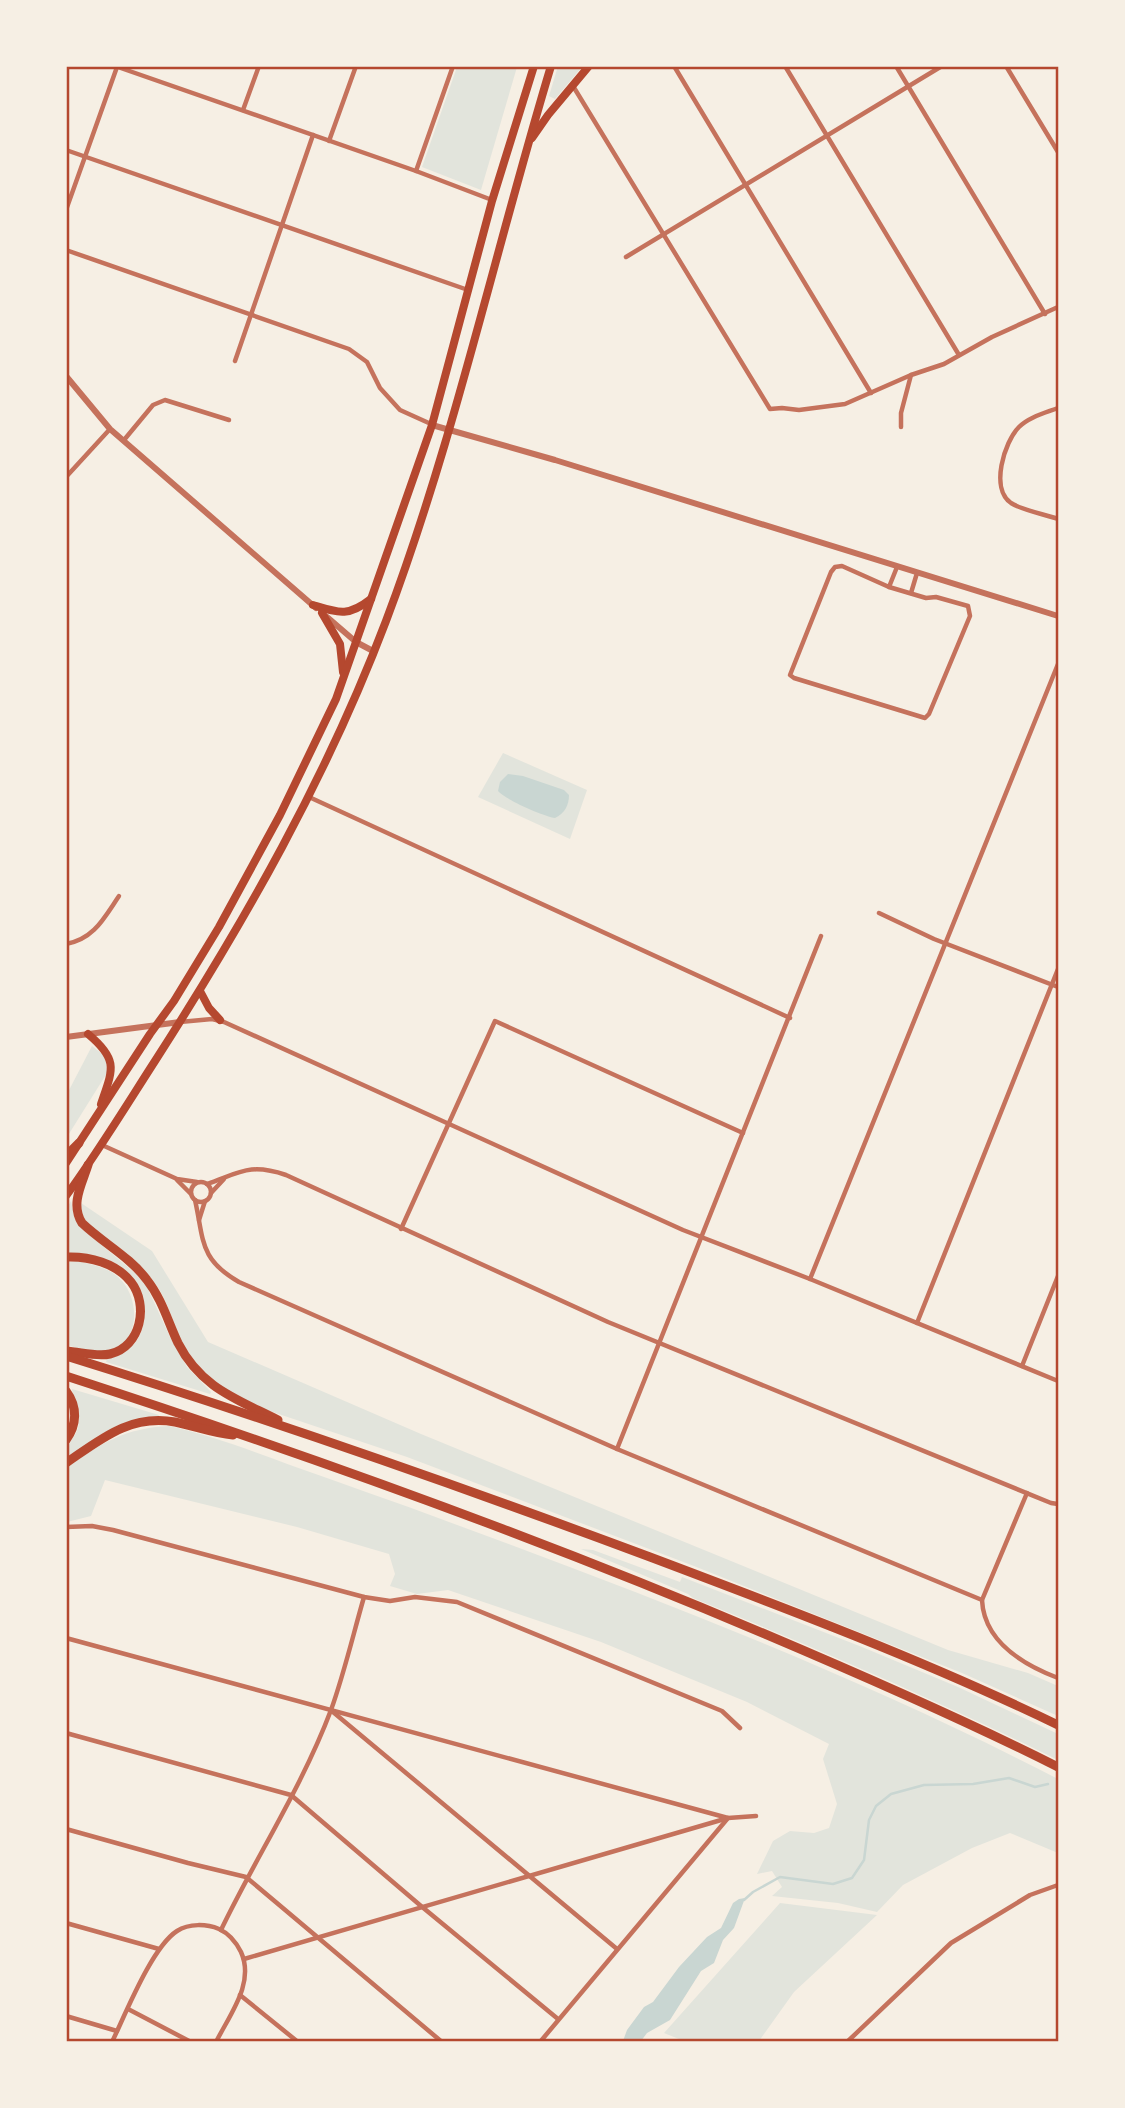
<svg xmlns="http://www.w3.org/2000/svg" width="1125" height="2108" font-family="'IBM Plex Serif',serif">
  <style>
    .green { fill: #e2e4dc }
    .water { fill: #c9d6d2 }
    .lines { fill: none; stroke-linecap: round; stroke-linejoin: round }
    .stream { stroke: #c9d6d2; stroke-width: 2.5 }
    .minor { stroke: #c5725c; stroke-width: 4.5 }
    .tertiary { stroke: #c5725c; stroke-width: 6 }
    .primary { stroke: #b5482f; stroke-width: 8 }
    .motorway { stroke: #b5482f; stroke-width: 9 }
    .neatline { fill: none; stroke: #b5482f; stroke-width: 2.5 }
  </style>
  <rect width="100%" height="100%" fill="#f6efe4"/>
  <g class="green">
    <polygon points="558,66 582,67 555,99 549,96"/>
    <polygon points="457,67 517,67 481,190 422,167"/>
    <polygon points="503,753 587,790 570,839 478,797"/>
    <polygon points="92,1046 106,1057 107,1073 67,1137 67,1094"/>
    <path d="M71,1201L74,1217L81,1228L135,1273L147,1287L170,1337L187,1367L211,1392L210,1394L106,1362L107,1359C149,1348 152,1311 133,1278L67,1253V1208Z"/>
    <path d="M81,1203L152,1251L208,1342L421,1434L948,1650L1028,1673L1058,1686V1716L962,1673L694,1566L407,1457L240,1401C216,1385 194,1366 181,1340C173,1323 168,1302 157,1286C139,1260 110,1242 85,1222L80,1213L82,1211Z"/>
    <path d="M78,1261C92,1265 107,1267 118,1277C142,1298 141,1348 103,1353C91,1355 78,1348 67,1345V1262Z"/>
    <path d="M72,1389L159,1415L157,1418L119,1425L96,1437L67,1459C66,1439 78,1438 79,1422C80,1411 73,1400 72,1389Z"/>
    <path d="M169,1426C210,1435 250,1450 290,1465C343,1484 396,1502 449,1522C656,1598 863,1678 1058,1779V1853L1010,1833L972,1848L903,1885L877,1912L838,1903L772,1896L782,1887L772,1871L757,1874L773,1841L790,1831L814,1833L829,1828L837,1804L823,1759L829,1744L747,1702L601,1642L448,1590L417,1594L390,1586L395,1574L389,1554L297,1527L105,1480L91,1516L67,1522V1468C100,1443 126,1428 169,1426Z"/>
    <path d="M581,1549L593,1550L680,1582L682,1577L862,1647L958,1687L1058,1734V1760C939,1701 816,1648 693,1598L688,1594Z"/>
    <polygon points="780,1903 877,1915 794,1992 759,2041 684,2041 664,2033"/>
  </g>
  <g class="water">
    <path d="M508,774L523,776L564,790L569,795C569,805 565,813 555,818C543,816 506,800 498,791L500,782Z"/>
    <polygon points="745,1898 734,1928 723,1940 714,1963 701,1971 670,2020 647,2033 641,2041 623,2041 627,2030 644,2007 653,2002 679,1967 707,1937 721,1928 733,1903 739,1899"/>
  </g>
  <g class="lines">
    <polyline class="stream" points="744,1900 753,1892 780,1877 833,1884 852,1878 864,1860 869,1820 876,1806 891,1794 924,1785 973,1784 1009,1778 1035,1787 1048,1784"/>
    <g class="minor">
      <polyline points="115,66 416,171 492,200"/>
      <polyline points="674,66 871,393"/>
      <polyline points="785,66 959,355"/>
      <polyline points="896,66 1045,314"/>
      <polyline points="1006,66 1058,152"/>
      <polyline points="573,86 770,409 782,408 799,410 845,404 911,375 944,364 992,337 1058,307"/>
      <polyline points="243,110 259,66"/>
      <polyline points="329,141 356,66"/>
      <polyline points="66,150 468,290"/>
      <polyline points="416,171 453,66"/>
      <polyline points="66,210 117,67"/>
      <polyline points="66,250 349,349 367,362 380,388 400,410 431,424"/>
      <polyline points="626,257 942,66"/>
      <polyline points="235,361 313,135"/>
      <path d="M1058,408C1045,413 1029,417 1019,427C1004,442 990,489 1011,503C1024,511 1044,514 1058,519"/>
      <polyline points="901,427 901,413 911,375"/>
      <polyline points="124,440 153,405 165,400 229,420"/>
      <polyline points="66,477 110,429"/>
      <polygon points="842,566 889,587 926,598 936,597 968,606 970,616 929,714 925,718 794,678 790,675 831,572 835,567"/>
      <polyline points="889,587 897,567"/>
      <polyline points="911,593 917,573"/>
      <polyline points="309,797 790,1018"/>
      <polyline points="879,913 934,939 1058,987"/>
      <path d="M66,944C94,939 104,918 119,896"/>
      <polyline points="180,1022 212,1019 224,1022 683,1230 810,1279 1058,1381"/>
      <polyline points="102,1145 177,1179 197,1182"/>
      <polyline points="177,1180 191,1194"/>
      <circle cx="201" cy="1192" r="10"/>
      <path d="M207,1184C241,1172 250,1163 286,1175L608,1322L1051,1503L1058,1504"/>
      <polyline points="211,1193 224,1179"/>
      <path d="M195,1200C204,1240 199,1259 239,1282L617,1449L982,1600C984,1642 1024,1665 1058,1678"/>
      <polyline points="199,1220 205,1201"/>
      <polyline points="401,1229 495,1021 743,1133"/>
      <polyline points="810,1279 1058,664"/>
      <polyline points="917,1323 1058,969"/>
      <polyline points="1022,1366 1058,1276"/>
      <polyline points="617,1449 821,936"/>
      <polyline points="66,1527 92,1526 113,1530 364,1597 390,1601 415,1597 457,1602 722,1711 740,1728"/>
      <polyline points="982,1600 1027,1493"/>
      <polyline points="66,1638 728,1818 540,2042"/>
      <polyline points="333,1712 617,1949"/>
      <polyline points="66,1733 291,1795 421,1906 558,2019"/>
      <polyline points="66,1829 188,1863 246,1877 442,2042"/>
      <polyline points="66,1923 159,1949"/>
      <path d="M221,1930C256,1857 302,1787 331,1710C344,1674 353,1635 364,1597"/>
      <polyline points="244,1959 728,1818 756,1816"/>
      <polyline points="240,1995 298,2042"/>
      <polyline points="128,2009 191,2042"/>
      <polyline points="66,2016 117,2031"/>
      <path d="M112,2042C126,2013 152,1947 177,1931C189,1923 207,1924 219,1929C230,1934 236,1942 241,1952C255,1983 230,2014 216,2042"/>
      <polyline points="847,2042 951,1943 1030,1895 1058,1885"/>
    </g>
    <g class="tertiary">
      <polyline points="66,376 110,429 316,608"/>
      <polyline points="432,425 555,460 1058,616"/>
      <polyline points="327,617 356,642 373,651"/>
      <polyline points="66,1037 180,1022"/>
    </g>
    <g class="primary">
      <polyline points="532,138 548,115 589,66"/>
      <path d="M313,605C339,613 348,617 371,599"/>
      <polyline points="322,613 340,644 343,672"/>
      <polyline points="200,991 209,1008 220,1020"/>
      <path d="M88,1034C119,1060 113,1069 101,1104"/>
      <polyline points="66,1163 150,1034 174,1001 219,927 280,815 336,699 432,425 492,201 534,66"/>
      <path d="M66,1196C98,1152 126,1106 155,1061C245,921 327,777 386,621C454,441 495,251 551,66"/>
    </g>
    <g class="motorway">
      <polyline points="66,1156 79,1143"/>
      <path d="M88,1165C82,1184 70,1204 82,1223C103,1243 130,1257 147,1280C162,1299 168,1322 178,1343C201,1388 237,1399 278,1420"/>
      <path d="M66,1257C89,1256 116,1263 131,1282C149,1305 141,1347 110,1354C96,1357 81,1352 66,1351"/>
      <path d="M66,1356C263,1417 457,1485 650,1557C788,1609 926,1661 1058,1725"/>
      <path d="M66,1376C303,1453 537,1537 765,1634C864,1676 963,1719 1058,1767"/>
      <path d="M66,1391C78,1407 77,1425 66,1440"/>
      <path d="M66,1463C101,1439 130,1414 175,1422C195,1426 213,1433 233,1435"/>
    </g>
  </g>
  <rect width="1125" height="2108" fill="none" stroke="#f6efe4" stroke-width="136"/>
  <rect x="68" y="68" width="989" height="1972" class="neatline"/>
</svg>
